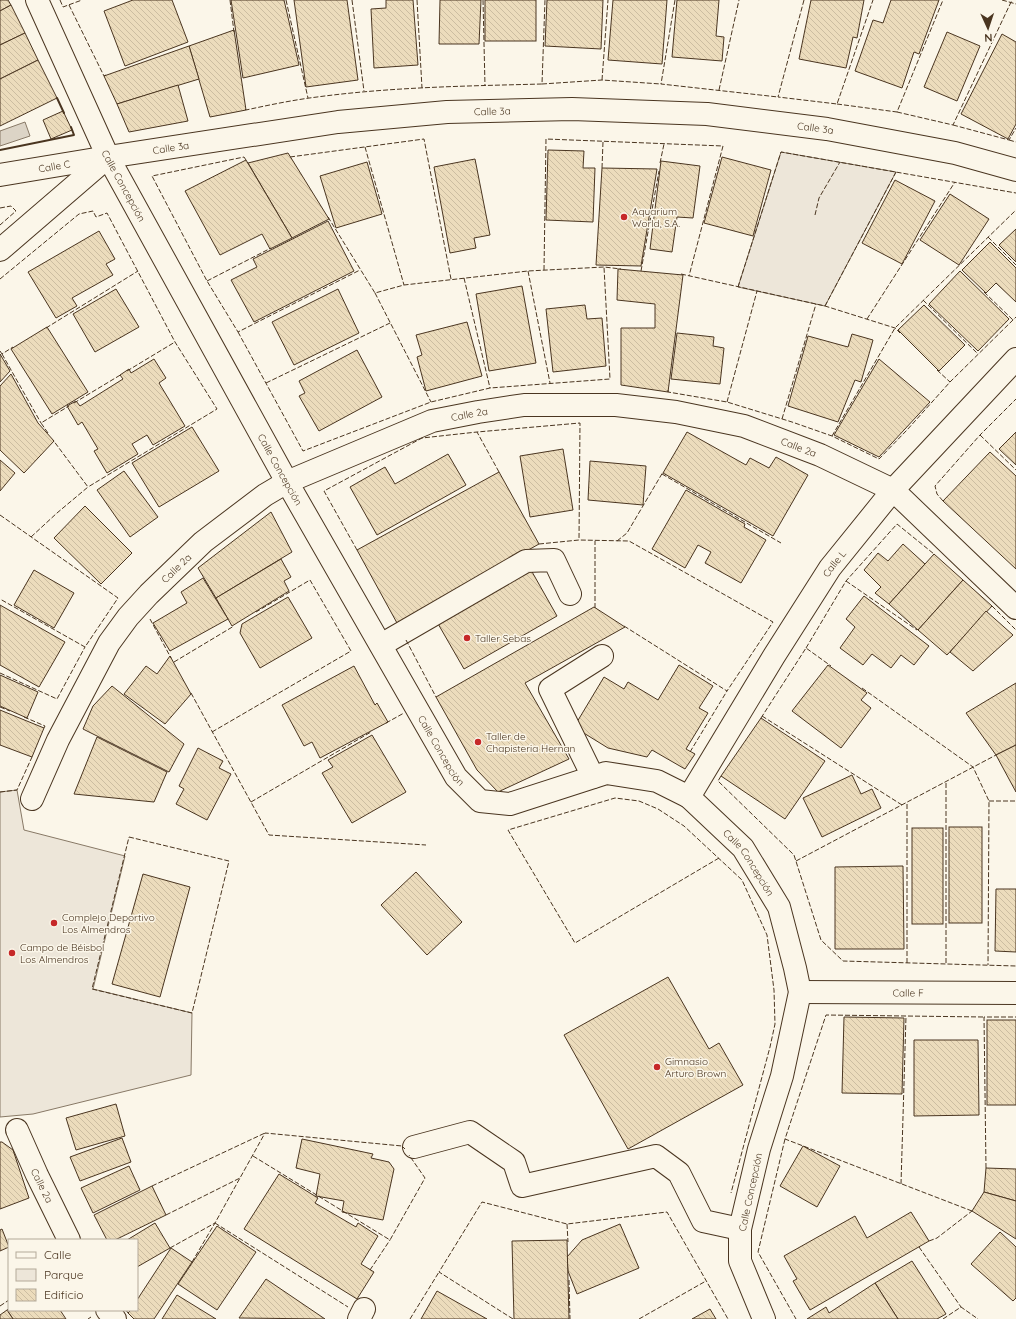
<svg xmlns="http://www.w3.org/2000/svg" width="1016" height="1319" font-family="Quicksand,sans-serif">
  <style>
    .green { fill: #ede6d9; stroke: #887966 }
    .water { fill: #dcd4c6; stroke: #887966 }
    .building { fill: url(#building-back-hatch); stroke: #4a3520 }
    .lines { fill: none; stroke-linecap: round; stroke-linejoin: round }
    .minor-casing { stroke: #4a3520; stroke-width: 24 }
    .minor { stroke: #fbf6e9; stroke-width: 22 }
    .fence { stroke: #4a3520; stroke-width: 1; stroke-dasharray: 5 2; stroke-linecap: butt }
    .wall { stroke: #4a3520; stroke-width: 2 }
    .poi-dot { fill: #c62828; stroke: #fbf6e9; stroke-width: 1.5 }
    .labels { text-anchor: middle; stroke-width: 3; stroke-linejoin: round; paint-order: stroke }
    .street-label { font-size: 10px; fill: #4a3520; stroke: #fbf6e9 }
    .poi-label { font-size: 10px; fill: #4a3520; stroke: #fbf6e9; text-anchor: start }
  </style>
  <defs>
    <pattern id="building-back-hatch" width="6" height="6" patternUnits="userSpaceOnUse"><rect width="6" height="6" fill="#ecdcbc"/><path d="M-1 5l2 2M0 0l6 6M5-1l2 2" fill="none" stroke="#ccbda1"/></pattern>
  </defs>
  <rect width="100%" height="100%" fill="#fbf6e9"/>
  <g class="green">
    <polygon points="781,152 896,172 825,306 738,287"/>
    <polygon points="17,790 24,830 125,856 93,989 192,1013 191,1075 33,1114 0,1117 0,792"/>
  </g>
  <polygon class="water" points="25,122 30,136 0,146 0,131"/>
  <g class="building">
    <polygon points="0,0 8,0 11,5 0,11"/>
    <polygon points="133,0 172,0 188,42 125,66 104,11"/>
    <polygon points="231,0 284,0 299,65 243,78"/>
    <polygon points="294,0 347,0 358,80 306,87"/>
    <polygon points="386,0 413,0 418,65 374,68 371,9 386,8"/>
    <polygon points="440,0 481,0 479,44 439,44"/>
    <rect x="485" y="0" width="51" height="41"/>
    <polygon points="547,0 603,0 601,49 545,46"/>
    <polygon points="613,0 667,0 662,64 608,60"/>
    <polygon points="677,0 719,0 716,36 724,37 722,61 672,57"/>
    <polygon points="811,0 864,0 857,38 853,37 846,68 799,59"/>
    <polygon points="891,0 939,0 919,54 914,52 902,88 855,71 873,20 883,23"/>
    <polygon points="11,5 25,33 0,45 0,11"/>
    <polygon points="234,30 246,110 210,117 189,46"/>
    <polygon points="947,32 980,46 957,101 924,87"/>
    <polygon points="25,33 38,60 0,79 0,45"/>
    <polygon points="1002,34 1016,42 1016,124 1008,139 961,114"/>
    <polygon points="189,46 199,79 117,104 104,76"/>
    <polygon points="38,60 57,98 0,126 0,79"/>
    <polygon points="178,85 188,121 129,132 117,104"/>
    <polygon points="63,111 72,130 51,139 43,120"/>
    <polygon points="548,150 584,151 583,168 595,168 593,222 546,220"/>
    <polygon points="288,153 329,219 292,238 248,163"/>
    <polygon points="722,157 771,170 753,236 704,223"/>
    <polygon points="475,159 490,235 474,238 476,248 450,253 434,167"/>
    <polygon points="246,160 292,238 270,249 262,234 220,255 185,191"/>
    <polygon points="661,161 700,166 693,218 677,217 672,252 650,249"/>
    <polygon points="367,162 382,214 336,228 320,176"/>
    <polygon points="602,168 657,169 641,266 596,265"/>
    <polygon points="895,180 935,201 902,264 862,243"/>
    <polygon points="950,194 989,219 959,265 920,240"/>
    <polygon points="328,221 354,271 254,322 231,280 257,267 253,259"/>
    <polygon points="1016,229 1016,262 999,245"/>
    <polygon points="99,231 115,259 106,264 113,275 72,298 77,306 56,318 28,272"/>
    <polygon points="990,242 1016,268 1016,302 996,283 986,293 962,270"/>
    <polygon points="618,269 683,275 668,392 621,385 621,328 655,328 655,304 617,300"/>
    <polygon points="960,271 1009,319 978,351 929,304"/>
    <polygon points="522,286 536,363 489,371 476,294"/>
    <polygon points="116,289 139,327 95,352 73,314"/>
    <polygon points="338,289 359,333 294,365 272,322"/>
    <polygon points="585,305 587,319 602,318 606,366 553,372 546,309"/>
    <polygon points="924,305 965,345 939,371 898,330"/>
    <polygon points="467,322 482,376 426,391 417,357 422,355 416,335"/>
    <polygon points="47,327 88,392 52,414 11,349"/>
    <polygon points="677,333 714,337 713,346 724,348 720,384 671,379"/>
    <polygon points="852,334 873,340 861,382 855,380 838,422 788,406 808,336 848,347"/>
    <polygon points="357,350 382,397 319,431 299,396 305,393 299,381"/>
    <polygon points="0,354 10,371 0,382"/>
    <polygon points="154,359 166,378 159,383 185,426 153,445 147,435 132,444 138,454 107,473 94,451 98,449 82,422 78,425 67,406 76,401 80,406 123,379 120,375 129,369 131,373"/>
    <polygon points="879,359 930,402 879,457 834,435"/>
    <polygon points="11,374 38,423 54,441 24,473 0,450 0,386"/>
    <polygon points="192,427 219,471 159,507 132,463"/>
    <polygon points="687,432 746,465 750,458 769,468 776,457 808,475 773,536 663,473"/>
    <polygon points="1016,432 1016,465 999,449"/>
    <polygon points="563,449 573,510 530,517 520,456"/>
    <polygon points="990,452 1016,476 1016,569 943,501"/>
    <polygon points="448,454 466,485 377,535 350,487 385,467 395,484"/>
    <polygon points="0,460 15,473 0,491"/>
    <polygon points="590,461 646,466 643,505 588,500"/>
    <polygon points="124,471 158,517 130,537 97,490"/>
    <polygon points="499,472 539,544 397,623 357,550"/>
    <polygon points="686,490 745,524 744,527 766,540 741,583 705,563 711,552 698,545 685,568 652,549"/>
    <polygon points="85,506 132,553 101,584 54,538"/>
    <polygon points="271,512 292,552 216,598 198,568"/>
    <polygon points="903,544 925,564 889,604 875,593 881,587 864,570 878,553 888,561"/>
    <polygon points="934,554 963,580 918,630 889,604"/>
    <polygon points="281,559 291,577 284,581 289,591 232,626 216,598"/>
    <polygon points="34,570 74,593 54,628 14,605"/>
    <polygon points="531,570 557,616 464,669 437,622"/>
    <polygon points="203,578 228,619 170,651 153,623 187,603 181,592"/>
    <polygon points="963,580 992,606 947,655 918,630"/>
    <polygon points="864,596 929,646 914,665 901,655 891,668 872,654 863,665 840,648 855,627 846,619"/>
    <polygon points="288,597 312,638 260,668 240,633 242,624"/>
    <polygon points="0,605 65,642 39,687 0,665"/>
    <polygon points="594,607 625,627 525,683 569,759 498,792 477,770 436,697"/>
    <polygon points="986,611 1013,635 973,671 950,652"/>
    <polygon points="170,656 191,694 165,724 124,694 146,666 157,674"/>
    <polygon points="679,665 713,686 699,708 708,713 686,749 695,754 685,769 652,750 647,757 608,748 574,727 604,677 624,689 628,682 658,700"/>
    <polygon points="828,665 867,693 861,700 871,708 841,748 792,711"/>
    <polygon points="354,666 375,705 377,703 388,722 320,758 312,742 304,746 282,705"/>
    <polygon points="0,675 38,692 27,718 0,706"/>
    <polygon points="1016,683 1016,745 996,755 966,713"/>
    <polygon points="112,686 184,744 169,772 83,729 93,706"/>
    <polygon points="0,710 44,728 32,757 0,745"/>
    <polygon points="761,718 825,761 785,819 721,776"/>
    <polygon points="372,735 406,792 352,823 322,773 333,767 328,760"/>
    <polygon points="97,737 167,772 154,802 74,794"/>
    <polygon points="1016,745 1016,792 996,755"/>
    <polygon points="198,748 223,761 219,768 231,774 207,820 176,804 184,789 179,786"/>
    <polygon points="852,775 861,794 872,789 881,808 822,837 803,798"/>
    <rect x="949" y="827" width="33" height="96"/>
    <rect x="912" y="828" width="31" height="96"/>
    <polygon points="903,866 904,949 835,949 835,867"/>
    <polygon points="416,872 462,922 427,955 381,905"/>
    <polygon points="143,874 190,887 160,997 112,984"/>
    <polygon points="996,889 1016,889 1016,952 995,951"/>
    <polygon points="668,977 709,1049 719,1043 743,1085 628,1149 564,1035"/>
    <polygon points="844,1017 904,1018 902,1094 842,1093"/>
    <rect x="987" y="1020" width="29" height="85"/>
    <polygon points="914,1040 978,1040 979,1115 914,1116"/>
    <polygon points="116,1104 125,1136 76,1150 66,1118"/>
    <polygon points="122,1138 131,1162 80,1181 70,1157"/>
    <polygon points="302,1139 373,1154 371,1158 389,1162 394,1169 383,1220 342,1212 344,1201 316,1196 320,1174 296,1168"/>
    <polygon points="0,1142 2,1142 13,1150 29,1198 0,1209"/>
    <polygon points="803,1146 840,1166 817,1207 780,1186"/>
    <polygon points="129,1166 140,1190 93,1213 81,1188"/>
    <polygon points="986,1168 1016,1169 1016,1201 984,1192"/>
    <polygon points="279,1174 318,1198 315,1203 356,1227 358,1223 378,1236 361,1264 374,1272 357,1299 244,1229"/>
    <polygon points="152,1186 166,1215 115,1240 107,1240 94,1215"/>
    <polygon points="984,1192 1016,1201 1016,1239 972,1211"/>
    <polygon points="911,1212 929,1241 810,1310 793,1281 797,1279 784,1256 855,1216 867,1238"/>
    <polygon points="155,1223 170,1248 137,1267 137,1240 127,1240"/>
    <polygon points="620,1224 639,1268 577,1294 568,1271 567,1257 582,1240"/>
    <polygon points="217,1226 256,1252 217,1310 178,1284"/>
    <polygon points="2,1229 9,1247 0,1251 0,1230"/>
    <polygon points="1000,1232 1016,1247 1016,1298 1013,1301 971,1264"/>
    <polygon points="567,1240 569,1319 514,1319 512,1241"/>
    <polygon points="171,1248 192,1262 154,1319 134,1319 128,1313 131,1310 137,1310 137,1300"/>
    <polygon points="912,1261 946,1314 937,1319 898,1319 875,1283"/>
    <polygon points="266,1279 325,1319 239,1318"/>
    <polygon points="875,1283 898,1319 807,1319 826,1307 829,1313"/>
    <polygon points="437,1291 487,1319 421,1319"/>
    <polygon points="177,1295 216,1319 162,1319"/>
    <polygon points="9,1308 9,1310 60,1310 66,1319 13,1319 7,1310"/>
    <polygon points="710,1309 716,1319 692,1319"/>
    <polygon points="7,1310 13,1319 0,1319 0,1315"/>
  </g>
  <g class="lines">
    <defs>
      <g id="minor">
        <path id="s1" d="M37,0L108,157L287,482L456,777L480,801L510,804L606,773L657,781L689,797L743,848L779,907L795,968L800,992L782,1076L759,1149L740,1229V1261L764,1319"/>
        <path id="s2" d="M0,175L108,157L338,122L447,112L572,109L707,114L827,129L955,153L1016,170"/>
        <polyline points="0,250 108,157"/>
        <polyline points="381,645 526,561 554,560 570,594"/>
        <polyline points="593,777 550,689 602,656"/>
        <path id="s3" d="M689,797L774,656L830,568L893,490L1016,359"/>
        <path id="s4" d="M32,799L58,740L109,643L128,617L149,594L203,542L265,495L287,482L432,421L478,412L524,405H616L676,412L744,426L820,455L893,490L1016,608"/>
        <path id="s5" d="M800,992L1016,993"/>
        <path id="s6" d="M17,1130L37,1175L69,1240"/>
        <polyline points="414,1147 470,1132 514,1162 522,1186 656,1156 679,1173 703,1221 740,1229"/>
        <polyline points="107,1310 115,1319"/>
        <polyline points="359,1319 364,1309"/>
      </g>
    </defs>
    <use href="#minor" class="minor-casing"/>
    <use href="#minor" class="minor"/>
    <g class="fence">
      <polyline points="60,0 63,7 82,0"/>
      <polyline points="230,0 234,32"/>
      <polyline points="286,0 308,98"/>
      <polyline points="352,0 364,91"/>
      <polyline points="417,0 422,88"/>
      <polyline points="483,0 485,86"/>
      <polyline points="675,0 661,84 778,97"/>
      <polyline points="804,0 778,97 837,104 873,0"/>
      <polyline points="1002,0 1016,4"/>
      <polyline points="69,5 104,76 106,75"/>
      <polyline points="602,80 608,0"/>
      <polyline points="542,84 602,80 661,84"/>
      <polyline points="719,90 739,0"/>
      <polyline points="837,104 897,112 943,0"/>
      <path d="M245,109L246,110C269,105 293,100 317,97C392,87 467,86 542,84L545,0"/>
      <polyline points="897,112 953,125 1012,0"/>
      <polyline points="953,125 1009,140 1016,128"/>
      <polyline points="1009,140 1016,142"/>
      <polyline points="365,147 404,285"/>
      <polyline points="290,157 424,139 451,279"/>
      <polyline points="246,160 244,157 152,176 207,281 238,332 360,270"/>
      <polyline points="660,163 664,144"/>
      <polyline points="602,168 603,142"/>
      <polyline points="0,208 11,206 16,211 0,225"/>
      <polyline points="815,215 819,198 840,162"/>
      <polyline points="328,217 375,293 404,285 528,271 604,267 621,269"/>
      <polyline points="988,237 1016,265"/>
      <polyline points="544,270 546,139 723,146 689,276"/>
      <polyline points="528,271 550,383"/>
      <polyline points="641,271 659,171"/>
      <polyline points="681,274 825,306 895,328 900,333"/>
      <polyline points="464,278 490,388"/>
      <polyline points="0,279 79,214 93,211 96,217 107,213 175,342 217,409 88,487"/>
      <polyline points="207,281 271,248"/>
      <polyline points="738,287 781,152 1016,193"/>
      <polyline points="984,292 1013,320"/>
      <polyline points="375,293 431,402"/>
      <polyline points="923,300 978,354"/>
      <polyline points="825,306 896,172"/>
      <polyline points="867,319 955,182"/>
      <polyline points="46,328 138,271"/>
      <polyline points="238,332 303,451 431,402 490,388 610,379 604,267"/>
      <polyline points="0,351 2,354 13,347"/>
      <polyline points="2,354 41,423"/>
      <polyline points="937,370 950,382"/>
      <polyline points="127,371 175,342"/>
      <polyline points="266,383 390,323"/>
      <polyline points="668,390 668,392 727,402 792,422 832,436 879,459 907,430 950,382 1016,317"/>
      <polyline points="727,402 757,291"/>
      <polyline points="74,403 122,374"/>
      <polyline points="782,419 816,304"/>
      <polyline points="48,433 41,423 69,406"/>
      <polyline points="980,435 1016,470"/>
      <polyline points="832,436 895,328 1016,210"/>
      <polyline points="499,472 477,432 580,423 579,540"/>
      <polyline points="662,474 781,543"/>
      <polyline points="943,501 937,494 935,486 980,435 1016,399"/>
      <polyline points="0,515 118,598 85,647 0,599"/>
      <polyline points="31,537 57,513 88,487 53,440"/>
      <polyline points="617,541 627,533 663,472"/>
      <polyline points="539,544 579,540 629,541 773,622 727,691 624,626"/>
      <polyline points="357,550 324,491 422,438 477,432"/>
      <polyline points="846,581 917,630"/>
      <polyline points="992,606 1016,630"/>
      <polyline points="595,608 595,541"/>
      <polyline points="150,619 171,658"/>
      <polyline points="406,640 436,697"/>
      <polyline points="806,648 846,581 897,524 934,554"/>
      <polyline points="174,662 234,626"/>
      <polyline points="0,673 57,699 85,647"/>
      <polyline points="862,688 973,767 989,801 988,965"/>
      <polyline points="191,693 269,835 426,845"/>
      <polyline points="0,707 10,711"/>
      <polyline points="762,716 902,805"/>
      <polyline points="24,717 45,726 44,728"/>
      <polyline points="761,718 806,648 831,666"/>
      <polyline points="386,723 404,713"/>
      <polyline points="212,732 351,651 310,580 256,612"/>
      <polyline points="690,752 727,691"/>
      <polyline points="721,776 718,781 794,855 821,940 843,961 1016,966"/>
      <polyline points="0,792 17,790 32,757"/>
      <polyline points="989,801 1016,801"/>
      <polyline points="251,802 371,732"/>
      <polygon points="129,837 229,861 192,1013 92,989"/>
      <polyline points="719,858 575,943 508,830 615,798 639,801 658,809 684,826 742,880 767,935 774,990 775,1024 770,1047 731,1193"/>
      <polyline points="796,861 996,755"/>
      <polyline points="907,963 907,802"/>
      <polyline points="946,963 946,781"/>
      <polyline points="785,1139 758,1252 796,1319"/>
      <polyline points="253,1156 390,1240 425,1178 409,1155"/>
      <polyline points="986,1168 984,1017 1016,1017"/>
      <polyline points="901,1184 906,1016"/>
      <polyline points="152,1186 265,1133"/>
      <polyline points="972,1211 785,1139 826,1015 984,1017"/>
      <polyline points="166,1215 240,1178"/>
      <polyline points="215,1223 348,1307"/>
      <polyline points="567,1224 568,1242"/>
      <polyline points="929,1241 937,1238 972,1211"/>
      <polyline points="919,1247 961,1307"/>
      <polyline points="170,1248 215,1223"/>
      <polyline points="192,1262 215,1223 265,1133 402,1146 405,1149"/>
      <polyline points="370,1270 390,1240"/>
      <polyline points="569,1280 570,1319"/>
      <polyline points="0,1306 9,1300"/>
      <polyline points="126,1310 128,1313"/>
      <polyline points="88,1319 91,1317"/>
      <polyline points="410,1319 439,1272"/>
      <polyline points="513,1319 439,1272 482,1202 567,1224 667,1212 728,1319"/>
      <polyline points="639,1319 706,1281"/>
      <polyline points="943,1319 961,1307 978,1319"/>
    </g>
    <g class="wall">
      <polyline points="57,98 64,113"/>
      <polyline points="0,150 74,135 71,127"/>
    </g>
  </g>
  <g class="poi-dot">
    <circle cx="624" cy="217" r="4"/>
    <circle cx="467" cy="638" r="4"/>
    <circle cx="478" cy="742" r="4"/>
    <circle cx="54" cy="923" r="4"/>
    <circle cx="12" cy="953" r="4"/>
    <circle cx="657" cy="1067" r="4"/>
  </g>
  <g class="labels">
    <g class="street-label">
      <text dy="4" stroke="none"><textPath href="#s2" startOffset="497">Calle 3a</textPath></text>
      <text dy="4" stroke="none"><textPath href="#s2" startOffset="821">Calle 3a</textPath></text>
      <text dy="4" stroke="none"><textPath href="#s2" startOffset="173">Calle 3a</textPath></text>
      <text dy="4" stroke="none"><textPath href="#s2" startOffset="55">Calle C</textPath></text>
      <text dy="4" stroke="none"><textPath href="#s1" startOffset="205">Calle Concepción</textPath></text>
      <text dy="4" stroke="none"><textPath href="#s4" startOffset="611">Calle 2a</textPath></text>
      <text dy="4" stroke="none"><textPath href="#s4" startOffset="947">Calle 2a</textPath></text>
      <text dy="4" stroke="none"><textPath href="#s1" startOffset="529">Calle Concepción</textPath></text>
      <text dy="4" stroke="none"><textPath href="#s3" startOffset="275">Calle L</textPath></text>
      <text dy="4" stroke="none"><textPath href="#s4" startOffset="275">Calle 2a</textPath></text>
      <text dy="4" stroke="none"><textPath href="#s1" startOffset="853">Calle Concepción</textPath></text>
      <text dy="4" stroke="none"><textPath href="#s1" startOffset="1225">Calle Concepción</textPath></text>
      <text dy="4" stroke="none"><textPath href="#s5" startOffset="108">Calle F</textPath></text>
      <text dy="4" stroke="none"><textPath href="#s6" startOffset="61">Calle 2a</textPath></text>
      <text transform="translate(750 1192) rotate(-78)" y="4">Calle Concepción</text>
    </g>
    <g class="poi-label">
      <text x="632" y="215">Aquarium<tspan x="632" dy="12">World, S.A.</tspan></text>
      <text x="475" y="642">Taller Sebas</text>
      <text x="486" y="740">Taller de<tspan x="486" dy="12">Chapisteria Hernan</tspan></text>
      <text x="62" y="921">Complejo Deportivo<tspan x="62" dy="12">Los Almendros</tspan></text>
      <text x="20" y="951">Campo de Béisbol<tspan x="20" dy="12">Los Almendros</tspan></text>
      <text x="665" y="1065">Gimnasio<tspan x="665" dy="12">Arturo Brown</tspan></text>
    </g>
  </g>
  <rect x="8" y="1239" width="130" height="72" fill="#fbf6e9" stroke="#b4a999"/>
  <rect x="16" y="1252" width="20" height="6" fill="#fbf6e9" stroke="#b4a999"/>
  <text x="44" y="1259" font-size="12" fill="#4a3520">Calle</text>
  <rect x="16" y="1269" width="20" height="12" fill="#ede6d9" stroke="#b4a999"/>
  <text x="44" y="1279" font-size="12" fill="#4a3520">Parque</text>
  <rect x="16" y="1289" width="20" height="12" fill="url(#building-back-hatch)" stroke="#b4a999"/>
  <text x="44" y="1299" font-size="12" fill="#4a3520">Edificio</text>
  <g transform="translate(988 28) rotate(177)" stroke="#fbf6e9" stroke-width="3" paint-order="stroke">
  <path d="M0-3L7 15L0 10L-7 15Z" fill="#4a3520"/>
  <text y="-6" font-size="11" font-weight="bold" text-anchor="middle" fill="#4a3520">N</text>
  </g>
</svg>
